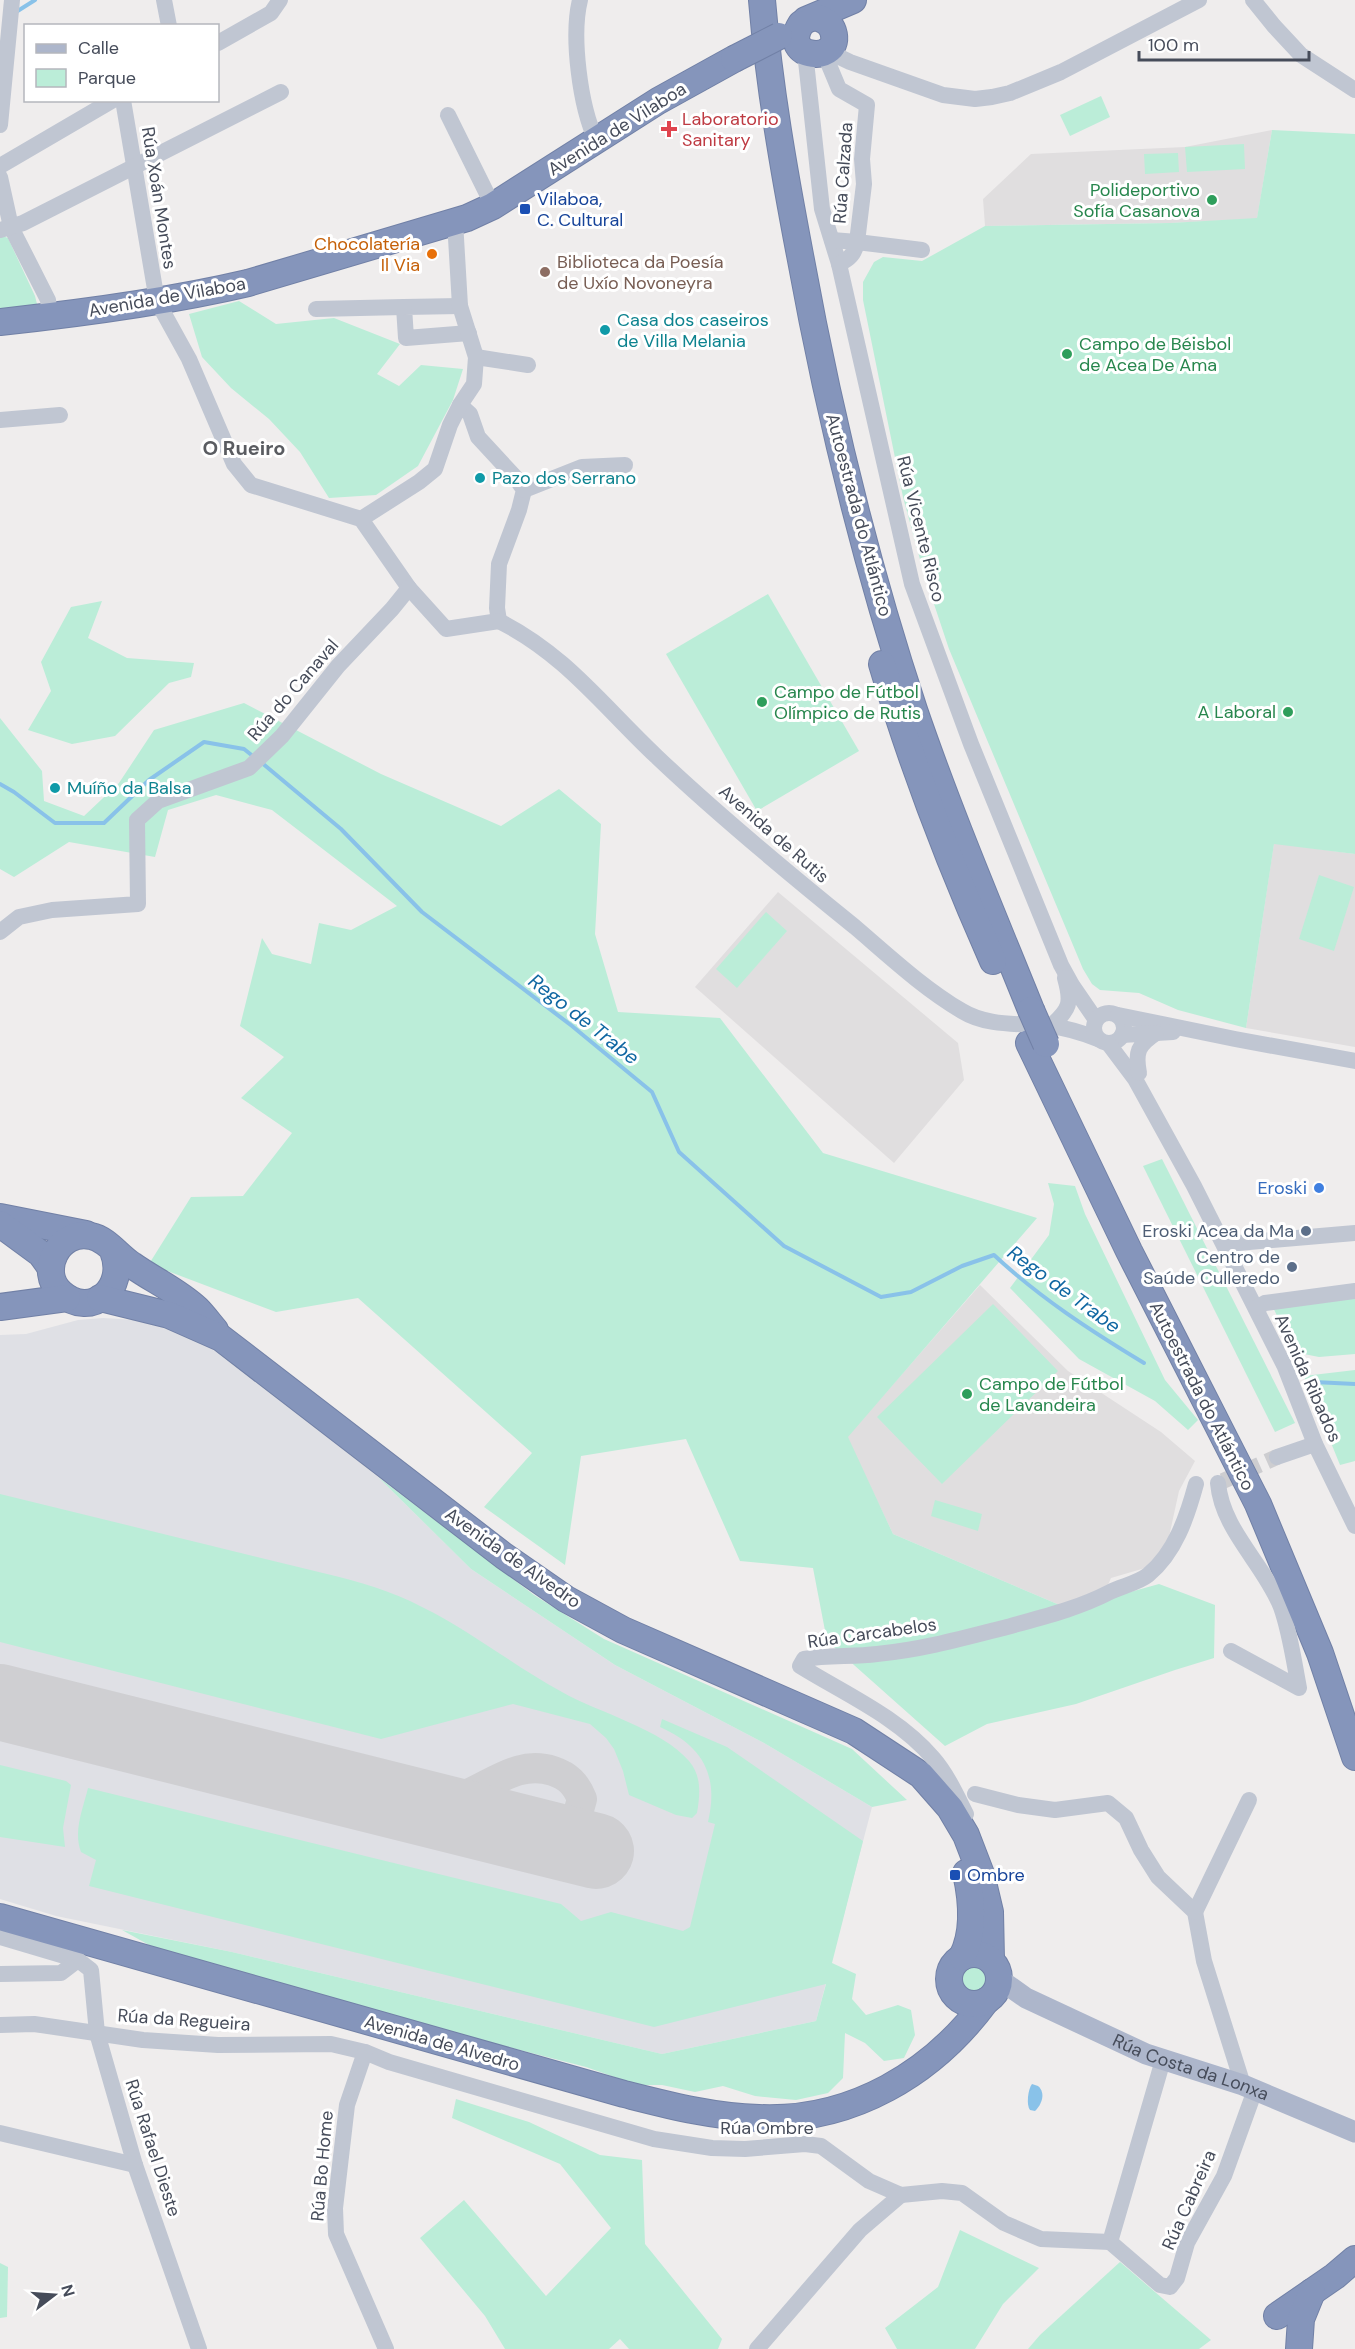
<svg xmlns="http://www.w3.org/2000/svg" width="1355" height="2349" font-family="'DM Sans',sans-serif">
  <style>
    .education { fill: #e0dedf }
    .airport { fill: #dfe0e5 }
    .green { fill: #bbedd8 }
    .water { fill: #89c2e9 }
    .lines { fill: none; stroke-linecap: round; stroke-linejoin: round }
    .stream { stroke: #89c2e9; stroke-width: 4 }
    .taxiway { stroke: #cfcfd2; stroke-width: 30 }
    .runway { stroke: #cfcfd2; stroke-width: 76 }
    .minor-tunnel { stroke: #cdcdd0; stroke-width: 16; stroke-dasharray: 16 8; stroke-linecap: butt }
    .highway-casing { stroke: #7180a6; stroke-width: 28 }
    .minor { stroke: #c0c6d2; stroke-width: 16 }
    .major { stroke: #adb6cb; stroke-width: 21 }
    .highway { stroke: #8595bb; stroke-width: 26 }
    .highway-bridge-casing { stroke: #7180a6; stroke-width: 28; stroke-linecap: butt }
    .highway-bridge { stroke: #8595bb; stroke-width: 26 }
    .health-dot { fill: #e0444e; stroke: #fff; stroke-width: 2 }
    .leisure-dot { fill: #2e9e5b; stroke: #fff; stroke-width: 2 }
    .transit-dot { fill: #1a4fb4; stroke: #fff; stroke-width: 2 }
    .food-dot { fill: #e8710a; stroke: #fff; stroke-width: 2 }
    .education-dot { fill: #8d6e63; stroke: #fff; stroke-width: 2 }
    .culture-dot { fill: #0f9aa8; stroke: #fff; stroke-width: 2 }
    .shop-dot { fill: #3f7fe0; stroke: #fff; stroke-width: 2 }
    .service-dot { fill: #5c6f8a; stroke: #fff; stroke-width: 2 }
    .labels { text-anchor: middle; stroke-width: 6; stroke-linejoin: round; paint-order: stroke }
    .health-label { font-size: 18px; fill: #be3a42; stroke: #fff; text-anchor: start }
    .street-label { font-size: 18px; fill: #464c5a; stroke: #fff }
    .leisure-label { font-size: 18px; fill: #27864d; stroke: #fff; text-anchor: start }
    .transit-label { font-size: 18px; fill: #164399; stroke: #fff; text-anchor: start }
    .food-label { font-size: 18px; fill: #c56008; stroke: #fff; text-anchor: end }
    .education-label { font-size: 18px; fill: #785e54; stroke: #fff; text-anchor: start }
    .culture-label { font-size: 18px; fill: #0d838f; stroke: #fff; text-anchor: start }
    .shop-label { font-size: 18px; fill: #366cbe; stroke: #fff; text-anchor: end }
    .service-label { font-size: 18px; fill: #4e5e75; stroke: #fff; text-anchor: end }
    .neighbourhood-label { font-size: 20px; font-weight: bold; fill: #5a5c61; stroke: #fff }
    .water-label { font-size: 20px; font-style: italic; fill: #1067a2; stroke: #fff }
  </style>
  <rect width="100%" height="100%" fill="#efeded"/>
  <g class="education">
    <polygon points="1272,130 1257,219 1170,223 985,226 983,199 1031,154 1185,147"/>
    <polygon points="1274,843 1355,854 1355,1047 1246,1028"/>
    <polygon points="778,892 958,1043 964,1080 894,1163 695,987"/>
    <polygon points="980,1285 1068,1371 1161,1432 1195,1461 1179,1491 1167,1546 1152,1566 1111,1578 1107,1587 1069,1609 893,1534 847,1437"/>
  </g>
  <polygon class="airport" points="103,1318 138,1320 190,1335 226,1354 378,1477 471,1569 615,1665 764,1743 872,1807 816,2021 662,2054 232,1952 56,1916 0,1899 0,1335 26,1334 78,1320"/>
  <g class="green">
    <polygon points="1101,96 1110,117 1070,136 1060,115"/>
    <polygon points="1272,130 1355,134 1355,854 1274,844 1246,1028 1178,1010 1139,993 1100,990 1092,984 1083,969 949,649 924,574 903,497 863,300 863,282 874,262 883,257 922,261 985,226 1170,223 1257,218"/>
    <polygon points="1244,144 1245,169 1187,172 1185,147"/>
    <polygon points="1178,153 1179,172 1145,174 1144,154"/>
    <polygon points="0,235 8,238 35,296 37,304 30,312 0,314"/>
    <polygon points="239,301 276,324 334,318 400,344 377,374 399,386 421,365 463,369 453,400 418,466 376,495 329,498 300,452 269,419 231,388 202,357 189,314"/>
    <polygon points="768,594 859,751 757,811 666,654"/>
    <polygon points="102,601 88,638 127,658 194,663 191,677 169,683 115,736 72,744 28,730 51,691 41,662 71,607"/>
    <polygon points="244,703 381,774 501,826 559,789 601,824 595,934 618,1012 720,1018 823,1153 1037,1218 848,1437 893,1534 1069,1609 1159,1584 1215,1605 1214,1658 1175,1670 1076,1704 987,1724 945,1746 827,1641 813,1568 740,1561 686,1439 581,1456 565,1565 484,1507 532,1453 358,1298 276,1312 149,1264 191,1197 243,1196 292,1133 241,1098 284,1057 240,1026 262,938 272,954 311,964 319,923 351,930 397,906 272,810 216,795 168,810 155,857 69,842 14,877 0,869 0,718 42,771 44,801 84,816 119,783 154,730"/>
    <polygon points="1319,875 1354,887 1334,951 1299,939"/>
    <polygon points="766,912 787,931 737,988 716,969"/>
    <polygon points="1162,1159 1295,1423 1275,1432 1143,1166"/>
    <polygon points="1048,1183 1075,1186 1085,1214 1165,1380 1198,1420 1188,1430 1155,1401 1079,1359 1010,1288 1049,1235 1054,1204"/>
    <polygon points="1355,1296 1355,1354 1319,1357 1304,1354 1296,1357 1272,1305"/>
    <polygon points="993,1304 1058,1371 942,1484 877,1417"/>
    <polygon points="1355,1370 1355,1461 1340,1465 1304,1376"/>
    <polygon points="378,1477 534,1595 604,1639 852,1749 907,1800 872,1807 764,1743 615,1665 471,1569"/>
    <path d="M0,1494L327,1574C360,1582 392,1591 422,1607C471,1631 514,1666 562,1692C599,1713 662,1729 689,1761C702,1776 700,1795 697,1813L692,1818L676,1815L629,1795L623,1771L614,1749L606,1738L590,1724L513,1704L381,1739L0,1642Z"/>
    <polygon points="935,1500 982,1514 978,1531 931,1516"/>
    <path d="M662,1719L727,1747L863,1841L832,1963L856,1974L852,1999L866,2015L898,2005L911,2010L915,2035L904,2058L884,2061L865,2043L845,2033L843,2078L828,2093L796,2100L755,2096L723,2086L695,2092L662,2085H637L586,2067L484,2041L402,2023L317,1993L234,1975L158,1950L122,1930L232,1952L662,2054L816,2021L826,1984L654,2027L89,1886L96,1860L81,1852C73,1831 83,1809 88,1788L561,1904L581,1921L611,1912L683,1931L690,1927L715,1824L708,1822C719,1776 703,1746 660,1727Z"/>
    <polygon points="0,1765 66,1781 71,1785 63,1828 65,1847 0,1837"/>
    <circle cx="974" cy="1980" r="17"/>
    <polygon points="456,2099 529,2122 600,2155 642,2160 645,2244 722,2339 718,2349 629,2349 620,2339 609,2349 505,2349 485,2316 420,2238 464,2200 546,2296 611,2228 560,2164 452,2118"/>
    <polygon points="960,2230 1039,2268 1003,2304 975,2349 897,2349 885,2328 938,2287"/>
    <polygon points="1120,2262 1211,2340 1199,2349 1028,2349 1040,2335"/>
    <polygon points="0,2263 8,2267 7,2317 0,2318"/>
  </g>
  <path class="water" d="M1032,2084L1038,2086C1046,2093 1042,2104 1035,2111L1030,2110C1026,2105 1028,2089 1032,2084Z"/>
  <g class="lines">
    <g class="stream">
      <polyline points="16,12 35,0"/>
      <path d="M262,763L341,829L422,912L572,1026L652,1092L679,1152L784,1246L881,1297L911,1292L962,1266L994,1255C1040,1298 1091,1331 1144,1363"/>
      <polyline points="0,784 14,792 55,823 104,823 149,780 204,742 244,749 254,757"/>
      <polyline points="1314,1382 1355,1384"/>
    </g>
    <path class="taxiway" d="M404,1802C422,1805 440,1804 458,1798C490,1787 517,1759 553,1771C568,1776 576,1784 582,1799L572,1835L566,1843"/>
    <polyline class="runway" points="0,1702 596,1851"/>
    <polyline class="minor-tunnel" points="1223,1481 1277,1457"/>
    <defs>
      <g id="highway">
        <path d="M762,0C769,86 784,171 800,255C828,409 865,562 914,710C949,812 991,911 1031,1010"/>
        <polyline points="806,20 853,0"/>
        <path d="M801,24C778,60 844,65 833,31C830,22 823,19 815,17"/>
        <path d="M0,322C83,313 167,302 248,283L467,218L493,206L658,101L734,59"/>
        <path d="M882,664C912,765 950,864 993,961"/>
        <polyline points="1029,1043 1129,1251 1258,1504 1320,1653 1355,1757"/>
        <polyline points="0,1217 86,1234"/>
        <polyline points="0,1224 41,1254 51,1268"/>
        <path d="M113,1251C128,1288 91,1320 61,1293C37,1271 59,1229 91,1236C107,1239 118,1256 132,1265C153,1280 178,1291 197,1309C203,1315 209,1323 215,1330"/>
        <polyline points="100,1298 169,1315 221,1338 504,1556 566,1599 623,1630 854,1731 921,1775 950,1808 966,1835 981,1874 990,1912 991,1960"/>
        <polyline points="0,1307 67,1298"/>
        <path d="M0,1917L624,2094C668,2105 713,2117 759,2118C852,2122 933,2073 986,2001"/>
        <circle cx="974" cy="1979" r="25"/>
        <path d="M962,1957C975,1932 972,1900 966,1873"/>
        <polyline points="1277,2316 1335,2276 1355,2259"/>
        <polyline points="1299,2349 1301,2319 1312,2292"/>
      </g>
    </defs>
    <use href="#highway" class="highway-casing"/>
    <g class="minor">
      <polyline points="164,0 169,26"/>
      <path d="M580,0C571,36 580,106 596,140"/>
      <polyline points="1253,0 1274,26 1301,55 1355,90"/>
      <polyline points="218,43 271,13 280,0"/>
      <polyline points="827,51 850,62 943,95 975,99 992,97 1010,93 1061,72 1199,0"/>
      <polyline points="805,52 822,209 839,264 912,584 971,744 1061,965 1072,985 1096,1020"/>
      <polyline points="824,53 839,89 867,105 862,159 864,184 857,242 922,250"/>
      <polyline points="123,100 157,301 189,359 234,464 251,485 361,519 409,588 446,629 499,621"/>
      <polyline points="448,115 493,206"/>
      <polyline points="0,125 12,0"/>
      <polyline points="0,166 113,100"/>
      <polyline points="0,177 11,227 48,300 50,317"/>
      <polyline points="0,230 23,223 281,92"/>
      <path d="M832,240L857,242C855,254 849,259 839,264"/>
      <polyline points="460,306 404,307 406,338 469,333"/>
      <polyline points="316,309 404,307"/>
      <polyline points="476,357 528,365"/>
      <polyline points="460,405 470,414 478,437 515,477 524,490 519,510 499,564 497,608 499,621"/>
      <polyline points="0,420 60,415"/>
      <polyline points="524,490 582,467 625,465"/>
      <polyline points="361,519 419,482 435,469 450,425 460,405 474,384 476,357 460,306 455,221"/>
      <path d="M499,621C565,654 603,706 656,756C719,816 787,872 855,927C889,956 923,988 962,1011C988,1027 1021,1023 1050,1026C1067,1028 1083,1033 1098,1039"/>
      <polyline points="0,932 19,917 52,910 138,904 137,820 158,801 249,768 282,736 338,666 392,609 409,588"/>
      <circle cx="1109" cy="1028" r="15"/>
      <polyline points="1118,1015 1235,1039 1355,1061"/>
      <path d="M1051,1026C1070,1009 1072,1003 1065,978"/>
      <polyline points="1122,1035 1173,1032"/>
      <polyline points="1108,1043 1135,1079 1194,1186 1285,1367 1315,1444 1355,1526"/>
      <path d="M1139,1073C1135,1052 1138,1045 1156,1033"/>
      <polyline points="1226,1249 1238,1243 1355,1233"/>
      <polyline points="1256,1308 1265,1303 1355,1291"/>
      <polyline points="1277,1457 1315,1444"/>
      <path d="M1218,1483C1222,1530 1264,1564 1281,1607C1290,1632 1294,1662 1299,1688L1231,1651"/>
      <polyline points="975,1794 1018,1805 1055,1810 1108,1803 1126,1818 1141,1850 1158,1877 1195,1912 1204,1961 1243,2085"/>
      <path d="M966,1814C957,1796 947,1774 933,1758C898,1717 845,1694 800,1666L804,1659C828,1655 853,1657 877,1654C921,1650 964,1638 1007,1627C1043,1617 1077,1609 1110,1592C1122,1586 1138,1583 1148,1575C1175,1553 1187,1517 1196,1484"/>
      <polyline points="1195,1912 1249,1800"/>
      <polyline points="0,1937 78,1960 91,1970 97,2033 135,2165 199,2349"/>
      <polyline points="0,1974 61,1973 78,1960"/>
      <polyline points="0,2025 34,2024 143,2040 218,2045 331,2044 365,2052 389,2062 654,2139 712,2148 745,2149 805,2144 821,2146 869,2181 901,2195 942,2191 962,2193 1004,2223 1041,2239 1110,2242 1163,2060"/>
      <polyline points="365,2052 347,2105 335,2208 336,2234 386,2349"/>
      <polyline points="0,2133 135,2165"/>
      <polyline points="1110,2242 1160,2285 1170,2287 1177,2278 1187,2243 1224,2176 1255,2090"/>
      <polyline points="757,2349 860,2230 901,2195"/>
    </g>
    <path class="major" id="s1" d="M999,1979L1026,1998L1146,2054L1243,2085L1355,2132"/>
    <use href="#highway" class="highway"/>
    <defs>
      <g id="highway-bridge">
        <polyline points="734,59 779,36"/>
        <polyline points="1031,1010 1046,1044"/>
      </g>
    </defs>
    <use href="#highway-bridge" class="highway-bridge-casing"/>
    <use href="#highway-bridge" class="highway-bridge"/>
  </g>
  <path class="health-dot" d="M666 120h6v6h6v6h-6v6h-6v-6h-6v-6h6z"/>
  <g class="leisure-dot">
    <circle cx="1212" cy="200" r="6"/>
    <circle cx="1067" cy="354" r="6"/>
    <circle cx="762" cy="702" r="6"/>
    <circle cx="1288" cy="712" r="6"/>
    <circle cx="967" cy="1394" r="6"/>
  </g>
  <g class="transit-dot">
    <rect x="519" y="203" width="12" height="12" rx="3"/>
    <rect x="949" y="1869" width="12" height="12" rx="3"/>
  </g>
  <circle class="food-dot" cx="432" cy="254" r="6"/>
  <circle class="education-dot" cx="545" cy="272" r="6"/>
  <g class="culture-dot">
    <circle cx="605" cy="330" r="6"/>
    <circle cx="480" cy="478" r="6"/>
    <circle cx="55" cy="788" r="6"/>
  </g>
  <circle class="shop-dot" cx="1319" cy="1188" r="6"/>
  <g class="service-dot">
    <circle cx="1306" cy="1231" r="6"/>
    <circle cx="1292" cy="1267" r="6"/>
  </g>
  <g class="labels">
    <g class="health-label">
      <text x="682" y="125">Laboratorio<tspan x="682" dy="21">Sanitary</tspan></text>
    </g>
    <g class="street-label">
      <text transform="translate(617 129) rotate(-32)" y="6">Avenida de Vilaboa</text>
      <text transform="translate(843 173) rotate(-86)" y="6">Rúa Calzada</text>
      <text transform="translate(159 198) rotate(81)" y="6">Rúa Xoán Montes</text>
      <text transform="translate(167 297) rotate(-10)" y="6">Avenida de Vilaboa</text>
      <text transform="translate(859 515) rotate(75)" y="6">Autoestrada do Atlántico</text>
      <text transform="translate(921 529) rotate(76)" y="6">Rúa Vicente Risco</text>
      <text transform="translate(293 690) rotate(-49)" y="6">Rúa do Canaval</text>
      <text transform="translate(774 834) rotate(41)" y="6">Avenida de Rutis</text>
      <text transform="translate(1308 1378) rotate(66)" y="6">Avenida Ribados</text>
      <text transform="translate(1202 1396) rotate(63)" y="6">Autoestrada do Atlántico</text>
      <text transform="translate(513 1558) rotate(35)" y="6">Avenida de Alvedro</text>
      <text transform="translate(872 1633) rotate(-8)" y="6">Rúa Carcabelos</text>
      <text transform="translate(184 2020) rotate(4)" y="6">Rúa da Regueira</text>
      <text transform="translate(442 2043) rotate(16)" y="6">Avenida de Alvedro</text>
      <text dy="6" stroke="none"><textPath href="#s1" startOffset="212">Rúa Costa da Lonxa</textPath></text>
      <text x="767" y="2134">Rúa Ombre</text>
      <text transform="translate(153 2148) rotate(72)" y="6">Rúa Rafael Dieste</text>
      <text transform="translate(322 2166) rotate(-85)" y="6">Rúa Bo Home</text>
      <text transform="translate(1189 2200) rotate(-66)" y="6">Rúa Cabreira</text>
    </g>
    <g class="leisure-label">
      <text x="1200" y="196" text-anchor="end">Polideportivo<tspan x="1200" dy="21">Sofía Casanova</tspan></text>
      <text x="1079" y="350">Campo de Béisbol<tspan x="1079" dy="21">de Acea De Ama</tspan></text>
      <text x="774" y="698">Campo de Fútbol<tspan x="774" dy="21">Olímpico de Rutis</tspan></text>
      <text x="1276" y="718" text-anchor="end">A Laboral</text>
      <text x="979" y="1390">Campo de Fútbol<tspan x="979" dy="21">de Lavandeira</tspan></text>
    </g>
    <g class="transit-label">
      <text x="537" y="205">Vilaboa,<tspan x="537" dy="21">C. Cultural</tspan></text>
      <text x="967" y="1881">Ombre</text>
    </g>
    <g class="food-label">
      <text x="420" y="250">Chocolatería<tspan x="420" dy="21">Il Via</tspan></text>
    </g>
    <g class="education-label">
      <text x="557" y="268">Biblioteca da Poesía<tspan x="557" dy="21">de Uxío Novoneyra</tspan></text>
    </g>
    <g class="culture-label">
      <text x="617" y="326">Casa dos caseiros<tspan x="617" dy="21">de Villa Melania</tspan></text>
      <text x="492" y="484">Pazo dos Serrano</text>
      <text x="67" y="794">Muíño da Balsa</text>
    </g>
    <g class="shop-label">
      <text x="1307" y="1194">Eroski</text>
    </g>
    <g class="service-label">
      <text x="1294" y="1237">Eroski Acea da Ma</text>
      <text x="1280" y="1263">Centro de<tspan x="1280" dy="21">Saúde Culleredo</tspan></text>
    </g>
    <g class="neighbourhood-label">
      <text x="244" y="455">O Rueiro</text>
    </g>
    <g class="water-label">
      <text transform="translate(584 1019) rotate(38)" y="7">Rego de Trabe</text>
      <text transform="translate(1064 1289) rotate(36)" y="7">Rego de Trabe</text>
    </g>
  </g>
  <rect x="24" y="24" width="195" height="78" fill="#ffffff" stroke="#b5b7bd" stroke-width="1.5"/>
  <rect x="36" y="44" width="30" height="9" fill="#adb6cb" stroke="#b5b7bd" stroke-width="1.5"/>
  <text x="78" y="54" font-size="18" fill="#464c5a">Calle</text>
  <rect x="36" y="69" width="30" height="18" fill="#bbedd8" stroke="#b5b7bd" stroke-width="1.5"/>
  <text x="78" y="84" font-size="18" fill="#464c5a">Parque</text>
  <g transform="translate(54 2295) rotate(73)" stroke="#ffffff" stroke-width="4.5" paint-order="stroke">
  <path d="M0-4.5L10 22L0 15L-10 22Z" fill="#464c5a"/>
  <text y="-9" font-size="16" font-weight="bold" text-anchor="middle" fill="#464c5a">N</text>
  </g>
  <path d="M1139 51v9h170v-9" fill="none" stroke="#464c5a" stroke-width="3"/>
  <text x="1148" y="51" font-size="18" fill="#464c5a" stroke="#ffffff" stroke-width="4.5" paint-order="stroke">100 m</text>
</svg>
